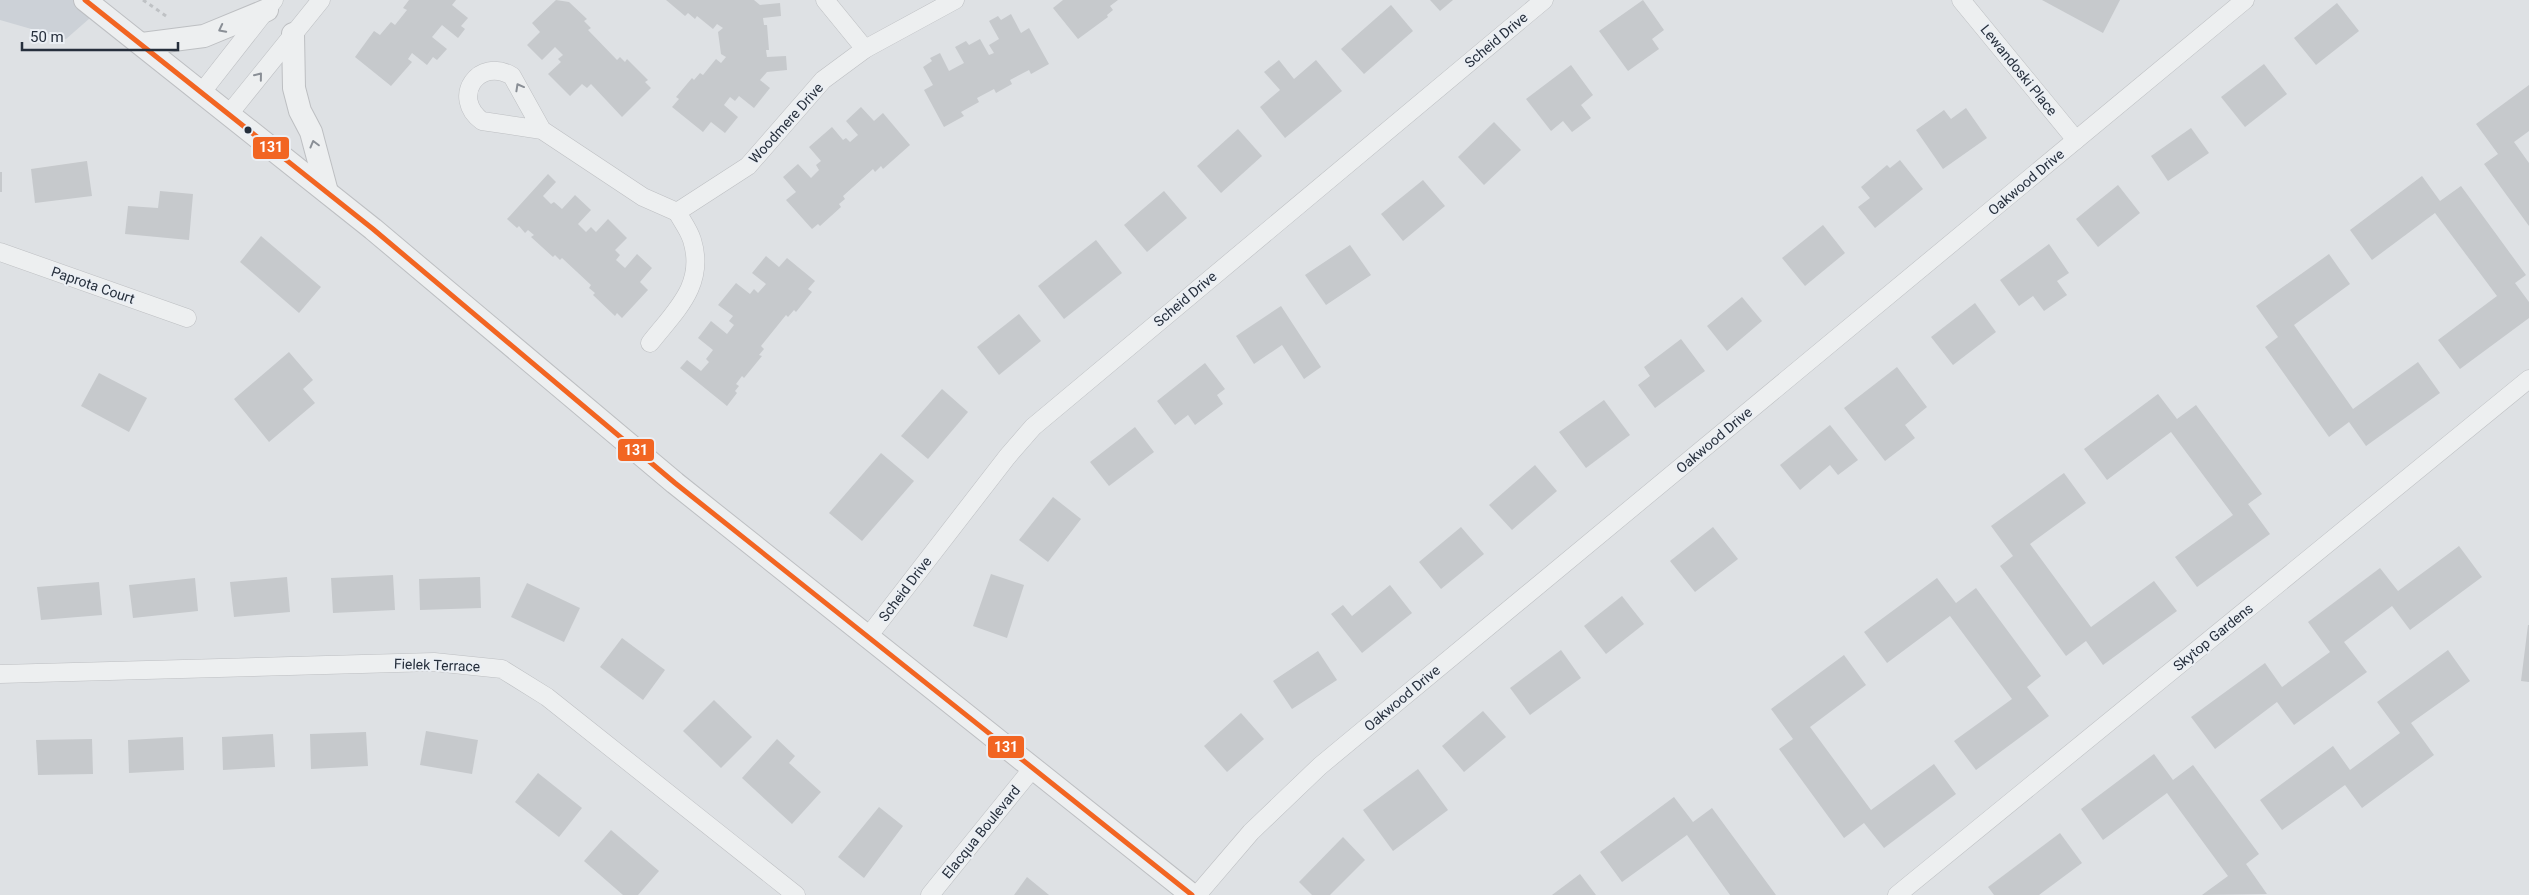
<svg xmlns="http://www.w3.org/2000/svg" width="2529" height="895" font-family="Roboto,sans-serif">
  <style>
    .built { fill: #ccd1d7 }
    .building { fill: #c6c9cc }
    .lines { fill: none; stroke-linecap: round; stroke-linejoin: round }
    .minor-casing { stroke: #bdbfc2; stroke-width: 19 }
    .tertiary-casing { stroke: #bdbfc2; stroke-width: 24 }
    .path { stroke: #bfc2c5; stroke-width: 3; stroke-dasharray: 4 4; stroke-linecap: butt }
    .minor { stroke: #edeff0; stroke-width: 18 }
    .tertiary { stroke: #edeff0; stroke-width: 22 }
    .bus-1-casing { stroke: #ebeff4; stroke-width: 9 }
    .bus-1 { stroke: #f26522; stroke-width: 5 }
    .oneway { stroke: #8a8f96 }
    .bus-dot { fill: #262f3c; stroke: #ebeff4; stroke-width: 2 }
    .labels { text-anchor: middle; stroke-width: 4; stroke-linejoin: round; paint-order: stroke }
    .street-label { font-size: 14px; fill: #262f3c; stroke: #ebeff4 }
    .line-badge { stroke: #ebeff4; stroke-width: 2 }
    .badge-label { font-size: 14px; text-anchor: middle; font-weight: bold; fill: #fff }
  </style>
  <rect width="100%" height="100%" fill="#dee1e4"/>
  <polygon class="built" points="0,0 85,0 98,11 66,39 0,20"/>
  <g class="building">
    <polygon points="409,0 456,0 452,5 468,18 461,26 465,29 458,38 442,25 432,37 447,49 437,60 433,57 427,65 412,53 408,59 412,62 391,86 355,57 374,31 380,35 391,22 395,25 407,10 403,8"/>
    <polygon points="556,0 569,2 587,19 584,21 591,28 588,30 617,60 620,57 625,62 627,59 648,80 645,82 651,88 622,117 591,84 587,88 582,84 570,96 548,74 561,62 558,59 563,55 555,47 542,60 527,45 540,32 532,23"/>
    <polygon points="666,0 754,0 760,5 780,3 781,16 763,18 764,25 767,25 769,50 766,50 767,57 786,56 787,70 767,72 760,80 770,88 754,108 739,96 735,101 730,97 724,105 738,117 725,133 711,122 703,132 672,107 679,99 676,97 692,78 694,80 700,73 703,75 716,59 721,63 726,57 721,54 718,32 723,28 717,24 713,29 697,16 695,19 688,13 685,16"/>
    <polygon points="1063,0 1118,0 1110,6 1113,10 1107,15 1108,17 1078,39 1053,8"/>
    <polygon points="1430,0 1453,0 1440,11"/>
    <polygon points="1643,0 1664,30 1652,39 1659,49 1628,71 1599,31"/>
    <polygon points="2042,0 2120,0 2103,33"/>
    <polygon points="2337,3 2359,31 2316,65 2294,38"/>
    <polygon points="1391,5 1413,31 1364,74 1341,49"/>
    <polygon points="1011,14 1021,33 1029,28 1049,64 1031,74 1029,70 1010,80 1012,84 996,93 994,89 977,98 979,102 961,112 964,116 944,127 924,90 933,85 923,67 932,61 930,58 940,53 949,71 964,63 955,47 966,41 969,45 980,39 989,55 994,53 989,45 999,39 989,21 998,16 1001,20"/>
    <polygon points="1279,60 1294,79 1316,60 1342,91 1285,138 1260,107 1280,90 1264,72"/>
    <polygon points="2264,64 2287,94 2245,127 2221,97"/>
    <polygon points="1571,65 1593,95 1581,105 1591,118 1572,132 1563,121 1551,131 1526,99"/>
    <polygon points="2529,85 2529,131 2514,142 2529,163 2529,226 2484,164 2498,154 2476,124"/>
    <polygon points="861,107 874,121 883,113 910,145 883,169 881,166 875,172 873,169 843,196 845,199 839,204 841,207 820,226 818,224 812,229 786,200 796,192 783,177 798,164 811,178 819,170 816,165 821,161 809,147 832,127 843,140 846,138 850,142 858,135 846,121"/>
    <polygon points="1966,108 1987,138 1943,169 1916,130 1944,110 1951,119"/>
    <polygon points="1494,122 1521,150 1484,185 1458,157"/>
    <polygon points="2191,128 2209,153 2168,181 2151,156"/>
    <polygon points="1238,129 1262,156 1221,193 1197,166"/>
    <polygon points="1900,160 1923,189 1875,228 1858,207 1870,198 1861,187 1887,165 1890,168"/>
    <polygon points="87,161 92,196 35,203 31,169"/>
    <rect x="0" y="172" width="2" height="20"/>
    <polygon points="548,174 556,182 543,196 551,204 554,202 562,209 575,195 591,210 578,224 586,232 591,227 596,232 608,219 627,238 615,250 620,255 616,260 625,268 637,254 652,268 640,282 648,290 622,318 617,313 615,316 593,295 595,293 589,288 591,285 562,258 560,260 555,255 553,257 531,237 534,235 528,230 525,233 519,226 517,228 507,219"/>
    <polygon points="2422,176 2440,201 2461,186 2526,275 2515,283 2529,302 2529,318 2460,369 2438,340 2497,296 2435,213 2372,260 2350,230"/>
    <polygon points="1423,180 1445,206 1403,241 1381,214"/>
    <polygon points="2118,185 2140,213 2098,247 2076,219"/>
    <polygon points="160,191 193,194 189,240 125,234 128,206 158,208"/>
    <polygon points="1164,191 1187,218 1147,252 1124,225"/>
    <polygon points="1823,225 1845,253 1805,286 1782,258"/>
    <polygon points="261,236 321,287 299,313 240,262"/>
    <polygon points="1096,240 1122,273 1064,319 1038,286"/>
    <polygon points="2049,244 2069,273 2057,281 2067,295 2044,311 2033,296 2019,306 2000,280"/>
    <polygon points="1350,245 1371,275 1326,305 1305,275"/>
    <polygon points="2329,254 2350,284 2294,325 2353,409 2418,362 2440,393 2366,446 2349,422 2329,437 2265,347 2278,337 2256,306"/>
    <polygon points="766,256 779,267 787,258 815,281 808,289 812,292 796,312 794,310 788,317 786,315 761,346 764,349 759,355 762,356 744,378 742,376 736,384 739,386 735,391 737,393 727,406 680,368 687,360 701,371 709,362 706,359 713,350 698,338 711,321 727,334 734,325 729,321 733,316 718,305 736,283 750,294 754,289 758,293 766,284 752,273"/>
    <polygon points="1742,297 1762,321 1727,351 1707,326"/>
    <polygon points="1975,303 1996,332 1953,365 1931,337"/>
    <polygon points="1281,306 1321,367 1304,379 1282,345 1254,364 1236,336"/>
    <polygon points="1019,314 1041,341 999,375 977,347"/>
    <polygon points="1681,339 1705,371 1655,408 1638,385 1650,376 1644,367"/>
    <polygon points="289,352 313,380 303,389 315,403 269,442 234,399"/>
    <polygon points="1205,363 1225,389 1217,395 1223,404 1195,425 1188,415 1175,425 1157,401"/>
    <polygon points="1897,367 1927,407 1905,425 1915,438 1885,461 1844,408"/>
    <polygon points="99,373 147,398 129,432 81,406"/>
    <polygon points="942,389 968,412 928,459 901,436"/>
    <polygon points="2158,394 2177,419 2196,405 2262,494 2248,504 2270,534 2197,587 2175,557 2233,515 2171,432 2107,480 2084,449"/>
    <polygon points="1604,400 1630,435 1586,468 1559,432"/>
    <polygon points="1830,425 1858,460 1838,475 1830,465 1800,490 1780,465"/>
    <polygon points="1135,427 1154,452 1109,486 1090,462"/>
    <polygon points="881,453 914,481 862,541 829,513"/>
    <polygon points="1535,465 1557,491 1512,530 1489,505"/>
    <polygon points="2064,473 2086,503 2030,544 2091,627 2154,581 2177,611 2103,665 2086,641 2066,656 2000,566 2013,556 1991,526"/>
    <polygon points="1053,497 1081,519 1048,562 1019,540"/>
    <polygon points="1461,527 1484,554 1441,589 1419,562"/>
    <polygon points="1713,527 1738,559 1695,592 1670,561"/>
    <polygon points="2459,546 2482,577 2410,630 2392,606 2344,642 2367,672 2294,725 2277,702 2215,749 2191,717 2265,663 2282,687 2330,652 2308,622 2380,568 2398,591"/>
    <polygon points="991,574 1024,585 1007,638 973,626"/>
    <polygon points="393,575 395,610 333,613 331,578"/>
    <polygon points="287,577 290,612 234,617 230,582"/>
    <polygon points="480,577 481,608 420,610 419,579"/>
    <polygon points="195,578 198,611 133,618 129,585"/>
    <polygon points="1937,578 1956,603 1976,588 2041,676 2027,687 2049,716 1976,770 1954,741 2012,699 1950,616 1887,663 1864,632"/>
    <polygon points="99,582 102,615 41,620 37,587"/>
    <polygon points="527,583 580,608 564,642 511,617"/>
    <polygon points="1390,585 1412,613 1362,653 1331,614 1343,605 1352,616"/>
    <polygon points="1622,596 1644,624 1606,654 1584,626"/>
    <polygon points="2528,625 2529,625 2529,682 2521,681"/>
    <polygon points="622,638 665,670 643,700 600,667"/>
    <polygon points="1561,650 1581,678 1530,715 1510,688"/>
    <polygon points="2448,650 2470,681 2411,723 2434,755 2362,808 2345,785 2282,830 2260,800 2333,746 2350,770 2400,733 2377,702"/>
    <polygon points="1318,651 1337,680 1292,709 1273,681"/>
    <polygon points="1844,655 1866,685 1810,727 1871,810 1934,764 1956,794 1884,848 1864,823 1844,838 1779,749 1793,739 1771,709"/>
    <polygon points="714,700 752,737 721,768 683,731"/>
    <polygon points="1483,711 1506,737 1464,772 1442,746"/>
    <polygon points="1241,713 1264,739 1227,772 1204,746"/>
    <polygon points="426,731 478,740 472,774 420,765"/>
    <polygon points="366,732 368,766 311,769 310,734"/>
    <polygon points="273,734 275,767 223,770 222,737"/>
    <polygon points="183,737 184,770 129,773 128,740"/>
    <polygon points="92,739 93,774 38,775 36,740"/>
    <polygon points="777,739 795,756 789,763 821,792 792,824 742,778"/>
    <polygon points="2154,754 2173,780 2193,765 2259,854 2246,864 2267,894 2202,895 2228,876 2167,793 2103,840 2081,809"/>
    <polygon points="1418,769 1448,810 1393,851 1363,810"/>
    <polygon points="538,773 582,808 559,837 515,802"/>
    <polygon points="1674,797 1693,822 1712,808 1776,895 1730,895 1687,835 1622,882 1600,852"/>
    <polygon points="879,807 903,826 864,878 838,857"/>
    <polygon points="611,830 659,871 638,895 623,895 584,861"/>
    <polygon points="2060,833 2082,863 2039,895 1994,895 1988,887"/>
    <polygon points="1343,837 1365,860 1330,895 1312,895 1299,882"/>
    <polygon points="1580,874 1596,895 1552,895"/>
    <polygon points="1027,877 1049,895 1014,895"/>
  </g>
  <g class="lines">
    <defs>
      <g id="minor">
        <polyline points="825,0 865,49"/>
        <polyline points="1961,0 2076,140"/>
        <polyline points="202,92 274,0"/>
        <polyline points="229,114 321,0"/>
        <path d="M542,130L512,76C479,56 450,97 482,121L542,130L643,197L677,212L748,166L823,80L865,49L955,0"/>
        <polyline points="0,252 187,318"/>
        <path d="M650,343C675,311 706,285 692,240C689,230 682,221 677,212"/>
        <polyline points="867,638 1007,457 1033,427 1544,0"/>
        <polyline points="0,674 434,662 502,669 547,697 796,895"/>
        <polyline points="930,895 1032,769"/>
        <polyline points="1197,895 1251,832 1320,766 2245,0"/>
        <polyline points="1897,895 2529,379"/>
      </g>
      <g id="tertiary">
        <polyline points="85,0 373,229 675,483 1192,895"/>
        <polyline points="293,34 294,88 300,111 311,132 327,192"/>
        <polyline points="142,44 204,36 267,10"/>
      </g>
    </defs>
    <use href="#minor" class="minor-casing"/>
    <use href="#tertiary" class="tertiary-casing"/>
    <polyline class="path" points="143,0 169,18"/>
    <use href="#minor" class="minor"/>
    <use href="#tertiary" class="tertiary"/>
    <defs>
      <polyline id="bus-1" points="85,0 373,229 675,483 1192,895"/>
    </defs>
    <use href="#bus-1" class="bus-1-casing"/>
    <use href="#bus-1" class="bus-1"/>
  </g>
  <defs><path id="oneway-chevron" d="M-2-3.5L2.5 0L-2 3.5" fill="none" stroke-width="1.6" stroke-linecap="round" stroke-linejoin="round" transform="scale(1.25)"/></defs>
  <g class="oneway">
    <use href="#oneway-chevron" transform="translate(222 29) rotate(153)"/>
    <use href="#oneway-chevron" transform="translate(259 76) rotate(-51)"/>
    <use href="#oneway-chevron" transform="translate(519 87) rotate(-119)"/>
    <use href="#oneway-chevron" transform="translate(314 144) rotate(-105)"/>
  </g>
  <circle class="bus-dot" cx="248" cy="130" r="4.5"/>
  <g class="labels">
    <g class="street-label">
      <text transform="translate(1496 40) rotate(-40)" y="5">Scheid Drive</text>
      <text transform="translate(2019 70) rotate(51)" y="5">Lewandoski Place</text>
      <text transform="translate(786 123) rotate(-48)" y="5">Woodmere Drive</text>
      <text transform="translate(2026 182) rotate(-40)" y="5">Oakwood Drive</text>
      <text transform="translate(93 285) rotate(19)" y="5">Paprota Court</text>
      <text transform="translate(1185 299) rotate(-40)" y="5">Scheid Drive</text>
      <text transform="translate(1714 440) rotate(-40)" y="5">Oakwood Drive</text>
      <text transform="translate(905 589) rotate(-53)" y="5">Scheid Drive</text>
      <text transform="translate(2213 637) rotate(-39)" y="5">Skytop Gardens</text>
      <text transform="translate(437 665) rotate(2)" y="5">Fielek Terrace</text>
      <text transform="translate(1402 698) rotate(-40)" y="5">Oakwood Drive</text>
      <text transform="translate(981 832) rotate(-51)" y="5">Elacqua Boulevard</text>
    </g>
  </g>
  <g class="line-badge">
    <rect x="252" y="136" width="38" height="24" rx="5" fill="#f26522"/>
    <rect x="617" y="438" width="38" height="24" rx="5" fill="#f26522"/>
    <rect x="987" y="735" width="38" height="24" rx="5" fill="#f26522"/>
  </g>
  <g class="badge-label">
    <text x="271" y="152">131</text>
    <text x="636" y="455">131</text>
    <text x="1006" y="752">131</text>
  </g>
  <path d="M22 42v8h156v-8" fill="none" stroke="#262f3c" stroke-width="2.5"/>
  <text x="30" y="42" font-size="15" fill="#262f3c" stroke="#ebeff4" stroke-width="4" paint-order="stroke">50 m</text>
</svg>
